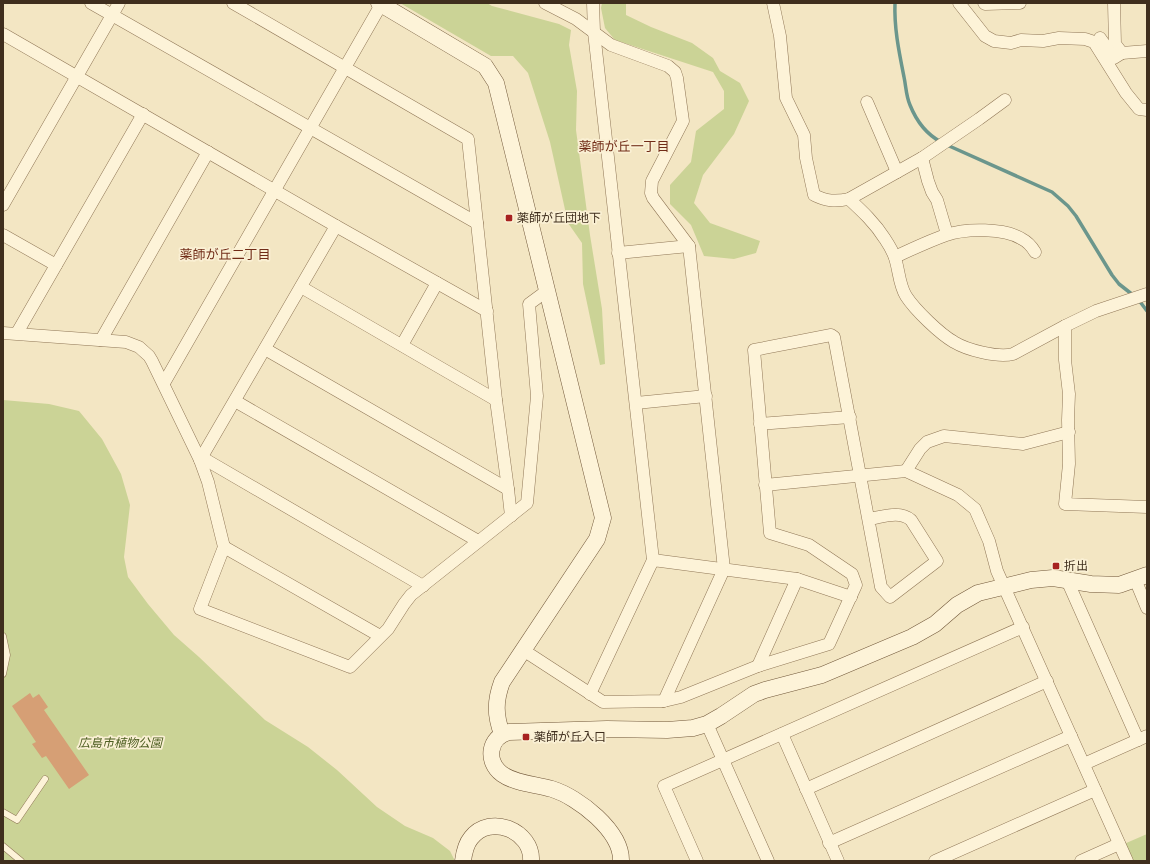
<svg xmlns="http://www.w3.org/2000/svg" width="1150" height="864" font-family="'IBM Plex Serif','Noto Sans JP',serif">
  <style>
    .green { fill: #cbd396 }
    .lines { fill: none; stroke-linecap: round; stroke-linejoin: round }
    .stream { stroke: #6b968c; stroke-width: 3.5 }
    .building { fill: #d69f75 }
    .lane-casing { stroke: #907757; stroke-width: 7 }
    .street-casing { stroke: #907757; stroke-width: 13 }
    .secondary-casing { stroke: #72583a; stroke-width: 17 }
    .lane { stroke: #fdf3d8; stroke-width: 6 }
    .street { stroke: #fdf3d8; stroke-width: 12 }
    .secondary { stroke: #fdf3d8; stroke-width: 16 }
    .poi-dot { fill: #a72220; stroke: #faf0d4; stroke-width: 1.5 }
    .labels { text-anchor: middle; stroke-width: 3.5; stroke-linejoin: round; paint-order: stroke }
    .poi-label { font-size: 12px; fill: #3f2e1d; stroke: #faf0d4; text-anchor: start }
    .park-label { font-size: 12px; font-style: italic; fill: #4d5e21; stroke: #faf0d4 }
    .neighbourhood-label { font-size: 13px; fill: #712c17; stroke: #faf0d4 }
  </style>
  <rect width="100%" height="100%" fill="#f3e6c3"/>
  <g class="green">
    <polygon points="400,3 487,3 492,6 559,24 571,30 569,45 577,91 576,130 590,235 602,309 605,364 600,365 583,284 582,243 568,223 550,142 528,73 513,56 491,56"/>
    <polygon points="602,3 626,3 626,15 651,27 692,43 713,58 720,71 740,83 749,101 734,134 703,175 694,203 710,223 760,241 756,253 734,259 704,256 691,225 670,204 670,185 691,162 696,131 724,109 724,91 713,72 615,40 605,28 601,8"/>
    <polygon points="3,400 49,404 79,411 102,439 121,474 130,505 124,557 128,577 148,604 174,635 199,657 265,720 308,747 337,770 377,807 405,826 433,838 450,851 455,861 3,861"/>
    <polygon points="1147,834 1147,861 1132,861 1124,844"/>
  </g>
  <g class="lines">
    <g class="stream">
      <path d="M895,3C894,28 899,52 904,77C906,86 906,96 910,105C916,120 926,134 941,142"/>
      <polyline points="947,145 1052,192 1068,206 1076,216 1112,275 1119,284 1133,295"/>
      <polyline points="1138,299 1147,311"/>
    </g>
  </g>
  <polygon class="building" points="30,693 33,698 39,694 48,707 44,710 89,775 69,789 46,756 42,758 32,744 36,742 12,706"/>
  <g class="lines">
    <defs>
      <g id="lane">
        <polyline points="3,636 7,655 3,674"/>
        <polyline points="3,812 17,820 45,779"/>
        <polyline points="3,846 21,861"/>
      </g>
      <g id="street">
        <polyline points="91,3 477,223"/>
        <polyline points="233,3 468,139 496,400 508,489 511,516"/>
        <polyline points="545,3 576,19 611,45 668,66 675,72 677,78 683,121 652,181 651,193 653,198 689,246 724,569 664,701"/>
        <polyline points="593,3 594,32 653,560"/>
        <path d="M773,3L780,36L786,98L804,135L806,158L814,195C826,201 835,202 849,199L922,158L979,119L1005,100"/>
        <polyline points="959,3 985,36 994,41 1011,43 1021,40 1043,41 1059,38 1085,39 1094,42 1126,93 1139,109 1147,110"/>
        <polyline points="984,3 985,4 1020,3"/>
        <polyline points="1114,3 1115,44 1122,53 1147,51"/>
        <polyline points="3,34 336,226 487,311"/>
        <polyline points="1100,38 1114,58 1122,53"/>
        <polyline points="867,102 897,172"/>
        <polyline points="922,158 928,181 932,192 937,200 947,234"/>
        <path d="M849,199C862,211 875,223 885,239C889,245 893,252 895,258C899,270 899,285 906,296C915,310 940,334 954,342C967,350 998,358 1013,354L1065,326L1096,311L1147,294"/>
        <polyline points="3,205 119,3"/>
        <polyline points="336,226 200,460 208,482 224,547 200,609 350,667 388,629 404,604 411,595 527,503 537,396 529,304 548,290"/>
        <polyline points="3,235 56,265"/>
        <polyline points="618,253 689,246"/>
        <path d="M895,257C912,249 929,241 946,235C966,228 1005,228 1022,239C1028,242 1032,247 1035,252"/>
        <polyline points="301,287 496,400"/>
        <polyline points="1065,326 1065,360 1069,394 1068,420 1069,464 1065,504 1147,507"/>
        <polyline points="3,333 126,342 139,347 149,356 152,361 200,460"/>
        <polyline points="17,333 143,114"/>
        <polyline points="101,340 208,152"/>
        <polyline points="402,345 437,283"/>
        <polyline points="265,349 508,489"/>
        <polyline points="164,383 382,3"/>
        <polyline points="235,401 478,541"/>
        <polyline points="636,403 706,396"/>
        <polyline points="760,424 850,417"/>
        <polyline points="201,457 423,586"/>
        <polyline points="906,471 920,449 927,442 944,436 1023,444 1069,432"/>
        <polyline points="765,485 906,471 958,495 975,509 989,541 997,571 1127,861"/>
        <polyline points="224,547 380,636"/>
        <polyline points="1135,579 1147,608"/>
        <polyline points="1067,580 1138,740"/>
        <path d="M523,650L603,702L664,701L681,697L758,666L829,644L856,585L852,574L809,545L770,533L754,350L831,335L834,337L881,587L890,597L937,561L911,520C899,510 883,517 869,519"/>
        <polyline points="758,666 797,579"/>
        <polyline points="590,694 653,560 797,579 851,597"/>
        <polyline points="707,724 768,861"/>
        <polyline points="782,734 838,861"/>
        <polyline points="1084,764 1147,736"/>
        <polyline points="806,789 1047,681"/>
        <polyline points="829,843 1071,736"/>
        <polyline points="697,861 664,786 1023,627"/>
        <polyline points="935,861 1095,790"/>
        <polyline points="1081,861 1119,844"/>
      </g>
      <g id="secondary">
        <path d="M379,3L485,66L496,83L603,518L597,539L502,682C495,701 495,715 502,734"/>
        <path d="M463,861C464,853 466,844 471,838C490,813 533,831 531,861"/>
        <path d="M621,861C622,831 578,797 552,789C536,784 516,784 502,774C485,761 489,737 509,732L607,729L667,730L693,728L707,724L721,716L754,694L765,690L822,675L912,637L935,624L957,605L978,593L1031,580L1053,578L1091,584L1119,585L1147,575"/>
      </g>
    </defs>
    <use href="#lane" class="lane-casing"/>
    <use href="#street" class="street-casing"/>
    <use href="#secondary" class="secondary-casing"/>
    <use href="#lane" class="lane"/>
    <use href="#street" class="street"/>
    <use href="#secondary" class="secondary"/>
  </g>
  <g class="poi-dot">
    <rect x="505" y="214" width="8" height="8" rx="2"/>
    <rect x="1052" y="562" width="8" height="8" rx="2"/>
    <rect x="522" y="733" width="8" height="8" rx="2"/>
  </g>
  <g class="labels">
    <g class="poi-label">
      <text x="517" y="222">薬師が丘団地下</text>
      <text x="1064" y="570">折出</text>
      <text x="534" y="741">薬師が丘入口</text>
    </g>
    <g class="park-label">
      <text x="120" y="747">広島市植物公園</text>
    </g>
    <g class="neighbourhood-label">
      <text x="624" y="151">薬師が丘一丁目</text>
      <text x="225" y="259">薬師が丘二丁目</text>
    </g>
  </g>
  <rect width="1150" height="864" fill="none" stroke="#3f2e1d" stroke-width="8"/>
</svg>
